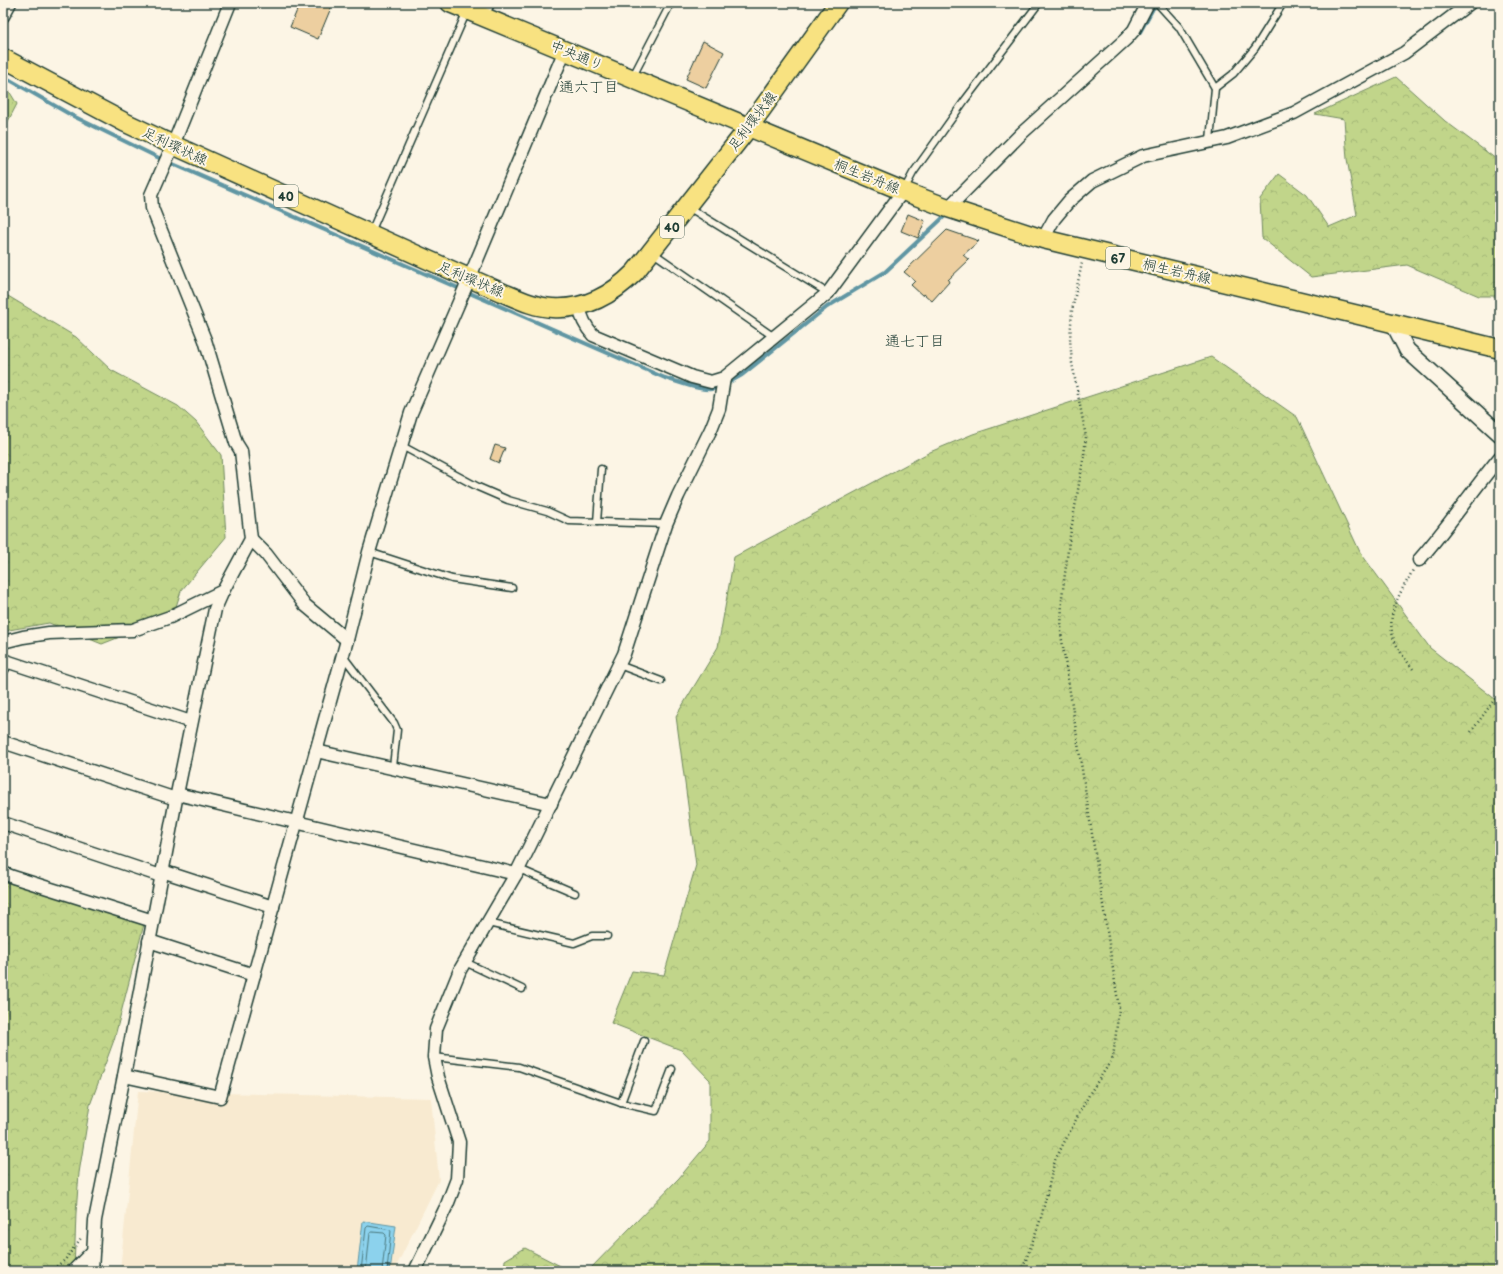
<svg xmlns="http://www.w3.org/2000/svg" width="1503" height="1274" font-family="'Balsamiq Sans','Klee One',sans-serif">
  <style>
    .built { fill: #f8ead0 }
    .forest { fill: url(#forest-crowns); stroke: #70895f }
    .water { fill: #8cd2ed; stroke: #6096a3 }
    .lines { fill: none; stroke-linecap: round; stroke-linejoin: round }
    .shore { stroke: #4b797e; stroke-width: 1 }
    .stream { stroke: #6096a3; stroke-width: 4 }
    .building { fill: #edcfa0; stroke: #1f3d34 }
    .service-casing { stroke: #1f3d34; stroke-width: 9 }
    .minor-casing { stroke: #1f3d34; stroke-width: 15 }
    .tertiary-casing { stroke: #1f3d34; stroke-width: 18 }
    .primary-casing { stroke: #1f3d34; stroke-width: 21 }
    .path { stroke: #1f3d34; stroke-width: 2.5; stroke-dasharray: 1 3; stroke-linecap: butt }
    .service { stroke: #fcf5e5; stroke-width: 6 }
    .minor { stroke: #fcf5e5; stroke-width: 12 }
    .tertiary { stroke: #fcf5e5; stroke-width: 15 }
    .primary { stroke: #f8e281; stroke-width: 18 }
    .labels { text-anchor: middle; stroke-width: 4; stroke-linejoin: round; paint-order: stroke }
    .shield { fill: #fcf5e5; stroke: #617469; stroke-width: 1 }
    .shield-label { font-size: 13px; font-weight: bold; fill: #1f3d34 }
    .street-label { font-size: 14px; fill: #1f3d34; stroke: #fcf5e5 }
    .neighbourhood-label { font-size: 15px; fill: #1f3d34; stroke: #fcf5e5 }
  </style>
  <defs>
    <pattern id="forest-crowns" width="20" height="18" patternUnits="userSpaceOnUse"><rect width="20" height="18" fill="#c1d58a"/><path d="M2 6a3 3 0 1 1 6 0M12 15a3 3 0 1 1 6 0" fill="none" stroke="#a5b878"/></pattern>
  </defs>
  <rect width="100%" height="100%" fill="#fcf5e5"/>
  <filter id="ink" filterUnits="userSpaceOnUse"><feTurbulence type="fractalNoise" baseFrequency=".025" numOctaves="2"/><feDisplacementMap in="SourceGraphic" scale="8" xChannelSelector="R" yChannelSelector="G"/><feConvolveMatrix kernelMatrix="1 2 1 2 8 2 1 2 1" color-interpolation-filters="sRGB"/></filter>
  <g filter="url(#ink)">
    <polygon class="built" points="138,1091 431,1098 439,1180 394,1271 120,1271"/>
    <g class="forest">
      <polygon points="1396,77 1445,121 1500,162 1500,296 1479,296 1407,265 1311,277 1262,238 1260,199 1279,174 1307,195 1329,227 1357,215 1347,159 1344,119 1315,114"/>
      <polygon points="3,88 9,91 17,104 3,131"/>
      <polygon points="3,293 76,337 111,370 178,406 196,422 221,455 226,537 181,591 173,616 102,644 49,623 9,630 3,636"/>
      <polygon points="1211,357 1297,417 1360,552 1430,648 1500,703 1500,1271 588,1271 679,1178 710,1141 710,1080 681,1050 611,1023 632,971 664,975 696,865 676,716 718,647 734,557 930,452 973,434"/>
      <polygon points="3,881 144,924 114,1040 90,1105 79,1173 76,1213 74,1271 3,1271"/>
      <polygon points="525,1248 570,1271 504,1271 505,1260"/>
    </g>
    <polygon class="water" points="363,1221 396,1226 390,1271 357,1271"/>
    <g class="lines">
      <g class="shore">
        <polyline points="361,1271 366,1228 368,1226 391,1230 387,1271"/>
        <polyline points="366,1271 370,1233 372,1232 384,1233 386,1235 382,1271"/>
      </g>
      <g class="stream">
        <polyline points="1136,35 1140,32 1156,3"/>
        <path d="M3,76L71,115L157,157L665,378C679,382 707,394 720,387"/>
        <polyline points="726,384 742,375 827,307 885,272 948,213"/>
      </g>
    </g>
    <g class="building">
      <polygon points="300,3 333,3 318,39 290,27"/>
      <polygon points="703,41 724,52 706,88 686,79"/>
      <polygon points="908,214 925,221 918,238 901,231"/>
      <polygon points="947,230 979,241 963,255 969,260 948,280 949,282 932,301 924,294 923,296 911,285 915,281 904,272"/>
      <polygon points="495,445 505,448 499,463 490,459"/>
    </g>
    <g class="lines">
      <defs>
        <g id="service">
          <polyline points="1157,3 1179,27 1215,88 1210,140"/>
          <polyline points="632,78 671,3"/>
          <polyline points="1215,88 1233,74 1255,48 1283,3"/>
          <polyline points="904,190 913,173 965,100 1039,3"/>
          <polyline points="688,207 828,293"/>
          <polyline points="371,232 467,11"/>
          <polyline points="652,252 774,337"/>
          <polyline points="402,446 478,487 508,500 547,511 569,521 666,524"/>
          <polyline points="597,522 601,469"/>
          <polyline points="369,552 452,579 512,588"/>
          <polyline points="343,656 394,723 397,730 393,767"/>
          <polyline points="619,665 661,681"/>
          <polyline points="519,869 575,893"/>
          <polyline points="488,923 574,943 592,936 607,936"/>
          <polyline points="465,962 522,989"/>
          <polyline points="434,1057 519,1067 621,1103 656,1111 672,1069"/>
          <polyline points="621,1103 644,1041"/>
        </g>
        <g id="minor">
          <polyline points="3,16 10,3"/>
          <polyline points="482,16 488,3"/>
          <polyline points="948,208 1022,133 1126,39 1134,30 1148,3"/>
          <polyline points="1043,239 1054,219 1069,201 1092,181 1143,156 1227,138 1294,113 1404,53 1470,3"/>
          <path d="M579,306C581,318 585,326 593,335L692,377L711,382L724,378L828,293L903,191"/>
          <polyline points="251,539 266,554 305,605 347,640"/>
          <path d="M1419,560C1448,527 1472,491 1500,457"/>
          <polyline points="3,642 23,637 49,633 133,630 170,617 223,591"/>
          <polyline points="3,668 6,661 191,722"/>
          <polyline points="3,742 176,799"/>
          <polyline points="316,751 551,804"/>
          <polyline points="177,794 516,874"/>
          <polyline points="3,823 161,876"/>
          <polyline points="162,871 273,907"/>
          <polyline points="3,873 13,877 153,921"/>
          <polyline points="149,941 254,975"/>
          <polyline points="124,1076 220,1097 347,640 369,552 411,413 469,279 565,50"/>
          <polyline points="73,1271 93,1251"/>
          <polyline points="92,1271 95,1220 124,1076 177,794 215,609 223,591 251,539 241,451 236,443 205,340 152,208 151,195 173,145 230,3"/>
          <polyline points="415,1271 447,1205 457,1179 459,1142 438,1077 434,1057 436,1029 460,970 516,874 624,654 666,524 678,496 711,429 719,409 724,378"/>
        </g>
        <polyline id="tertiary" points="1393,323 1407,350 1500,434"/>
        <g id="primary">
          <polyline points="450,3 903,191 948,208 1043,239 1500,349"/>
          <path d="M3,58L124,122L173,145C257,183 342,221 426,259C451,270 476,281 501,292C518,299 534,307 552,308C586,310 612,295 635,272L749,127L838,3"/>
        </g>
      </defs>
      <use href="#service" class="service-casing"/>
      <use href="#minor" class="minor-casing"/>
      <use href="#tertiary" class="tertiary-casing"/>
      <use href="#primary" class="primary-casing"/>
      <g class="path">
        <path d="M1413,669C1407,661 1401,654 1397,646C1382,618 1400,594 1413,570"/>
        <polyline points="1471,732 1500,692"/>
        <polyline points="50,1271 65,1260 81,1238"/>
        <polyline points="1022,1271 1041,1218 1055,1160 1090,1093 1113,1058 1119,1008 1061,634 1062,597 1069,542 1084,455 1086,437 1072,363 1070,339 1072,310 1082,263"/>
      </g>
      <use href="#service" class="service"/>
      <use href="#minor" class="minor"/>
      <use href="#tertiary" class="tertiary"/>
      <use href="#primary" class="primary"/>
    </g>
  </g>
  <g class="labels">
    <g class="shield">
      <rect x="274" y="185" width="24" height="22" rx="3"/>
      <rect x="660" y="216" width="24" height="22" rx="3"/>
      <rect x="1106" y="247" width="24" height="22" rx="3"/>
    </g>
    <g class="shield-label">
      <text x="286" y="201">40</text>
      <text x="672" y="232">40</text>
      <text x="1118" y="263">67</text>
    </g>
    <g class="street-label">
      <text transform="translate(577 55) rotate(23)" y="5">中央通り</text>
      <text transform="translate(752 121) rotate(-53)" y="5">足利環状線</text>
      <text transform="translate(175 146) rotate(25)" y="5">足利環状線</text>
      <text transform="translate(867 176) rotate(22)" y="5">桐生岩舟線</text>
      <text transform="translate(1177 271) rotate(13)" y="5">桐生岩舟線</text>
      <text transform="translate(471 279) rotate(23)" y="5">足利環状線</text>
    </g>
    <g class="neighbourhood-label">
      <text x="589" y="92">通六丁目</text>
      <text x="915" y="346">通七丁目</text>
    </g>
  </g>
  <rect width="1503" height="1274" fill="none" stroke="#fcf5e5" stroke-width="16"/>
  <rect x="8" y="8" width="1487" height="1258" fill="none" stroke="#1f3d34" stroke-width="1.5" filter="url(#ink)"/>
</svg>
